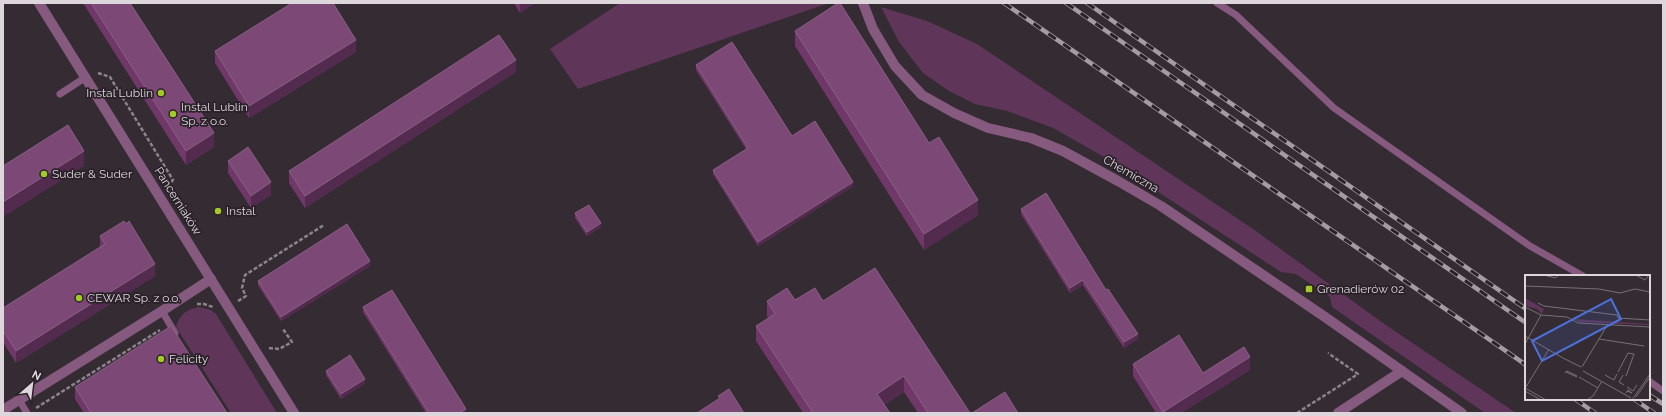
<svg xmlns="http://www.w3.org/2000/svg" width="1666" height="416" font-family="Raleway,sans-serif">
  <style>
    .green { fill: #5f3659 }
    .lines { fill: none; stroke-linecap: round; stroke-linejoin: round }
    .path { stroke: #8c848b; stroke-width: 2.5; stroke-dasharray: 4 2; stroke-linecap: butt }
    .lane { stroke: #86597e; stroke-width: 7 }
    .street { stroke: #86597e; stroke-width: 10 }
    .rail-casing { stroke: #a39ca2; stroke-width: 4.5 }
    .rail { stroke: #2a2129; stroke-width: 3; stroke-dasharray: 9; stroke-linecap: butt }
    .wall { fill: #703769 }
    .shaded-wall { fill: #532b4e }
    .building { fill: #7c4875; stroke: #8b5f85 }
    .poi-dot { fill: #a3c927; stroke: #2a2129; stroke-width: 1.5 }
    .labels { text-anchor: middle; stroke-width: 3.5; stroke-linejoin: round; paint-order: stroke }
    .poi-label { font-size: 12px; fill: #ddd7dc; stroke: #2a2129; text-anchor: start }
    .street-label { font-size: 12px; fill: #ddd7dc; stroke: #2a2129 }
    .inset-road { fill: none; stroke: #787077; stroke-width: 1 }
    .view { fill: #4d70d9; fill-opacity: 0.15; stroke: #4d70d9; stroke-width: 2 }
    .inset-edge { fill: none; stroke: #ddd7dc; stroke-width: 2 }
  </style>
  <rect width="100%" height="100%" fill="#342b33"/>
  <g class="green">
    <polygon points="620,3 829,3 578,89 550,49"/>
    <polygon points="881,7 927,21 977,44 1253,229 1383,323 1516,413 1485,413 1332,307 1330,297 1296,274 1281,272 1106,158 1053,128 1007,111 975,104 949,91 923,73 899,42"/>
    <path d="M199,307L211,310L216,314L277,413H231L176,327C179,315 187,309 199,307Z"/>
  </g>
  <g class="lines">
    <g class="path">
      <polyline points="98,73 110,77 173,180 167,187"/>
      <polyline points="238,301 246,296 242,288 245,275 324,225"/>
      <polyline points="197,304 204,304 213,307"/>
      <polyline points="269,348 279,349 292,342 283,329"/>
      <polyline points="36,408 160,330"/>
      <polyline points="1297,413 1358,374 1328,353"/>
    </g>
    <g class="lane">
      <polyline points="1217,3 1236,15 1334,108 1530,246 1583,276"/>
      <polyline points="60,94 86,77"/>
      <polyline points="162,311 175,333"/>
      <polyline points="1649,381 1663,391"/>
      <polyline points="19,400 27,413"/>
    </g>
    <g class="street">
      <polyline points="39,3 294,413"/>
      <polyline points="863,3 873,29 895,66 922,95 954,113 988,128 1031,138 1063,151 1118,181 1161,206 1325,317 1462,413"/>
      <polyline points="3,410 162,311 211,279"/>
      <polyline points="1338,413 1402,371"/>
    </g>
    <defs>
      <g id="rail">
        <polyline points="1004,3 1526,365"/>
        <polyline points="1066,3 1526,323"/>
        <polyline points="1087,3 1526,309"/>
        <polyline points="1649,395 1663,404"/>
        <polyline points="1575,399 1595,413"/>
        <polyline points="1634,399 1654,413"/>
      </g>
    </defs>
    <use href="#rail" class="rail-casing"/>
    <use href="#rail" class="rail"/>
  </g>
  <g class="wall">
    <polygon points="83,3 130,3 214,147 186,165"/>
    <polygon points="514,3 535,3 520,13"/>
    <polygon points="795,31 929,143 978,215 924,250 795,46"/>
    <polygon points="215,51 356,52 249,118 215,63"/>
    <polygon points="696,65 792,136 853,186 758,246 713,174 713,170 746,149 696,70"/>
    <polygon points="516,72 305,208 289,183 289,171"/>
    <polygon points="228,161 271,195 251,208 228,173"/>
    <polygon points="1021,209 1106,290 1138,339 1124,348 1083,285 1070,293 1021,214"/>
    <polygon points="575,213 601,227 587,236 575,218"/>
    <polygon points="100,236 155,276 16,363 3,342 3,308 100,248"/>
    <polygon points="370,266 281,321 258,285 258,281"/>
    <polygon points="795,300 823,301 970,413 918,413 904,392 884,405 890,413 803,413 756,341 756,326 768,318 767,316 767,301"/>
    <polygon points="363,307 466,413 426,413 363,312"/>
    <polygon points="1133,364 1203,373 1250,370 1181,413 1156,413 1133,376"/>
    <polygon points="326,371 365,383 341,399 326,375"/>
    <polygon points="75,387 227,413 84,413 75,399"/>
  </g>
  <g class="shaded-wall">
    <polygon points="520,3 535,3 520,13"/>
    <polygon points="356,40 356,52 249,118 249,106"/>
    <polygon points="516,60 516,72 305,208 305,196"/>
    <polygon points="214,133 214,147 186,165 186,151"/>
    <polygon points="84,151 84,166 3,217 3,202"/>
    <polygon points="271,182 271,195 251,208 251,196"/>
    <polygon points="853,182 853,186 758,246 758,242"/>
    <polygon points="978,200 978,215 924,250 924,234"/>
    <polygon points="601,223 601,227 587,236 587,232"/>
    <polygon points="370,261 370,266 281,321 281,317"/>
    <polygon points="155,264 155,276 16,363 16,351"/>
    <polygon points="1083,280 1083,285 1070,293 1070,288"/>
    <polygon points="1138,334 1138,339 1124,348 1124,342"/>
    <polygon points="1250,357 1250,370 1181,413 1163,413 1163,412"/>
    <polygon points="904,376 904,392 877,410 877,394"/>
    <polygon points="365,379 365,383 341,399 341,394"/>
    <polygon points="466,409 466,413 459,413"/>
  </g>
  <g class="building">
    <polygon points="91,3 130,3 214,133 186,151"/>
    <polygon points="292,3 333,3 356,40 249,106 215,51"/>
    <polygon points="838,3 840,3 929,143 939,137 978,200 924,234 795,31"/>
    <polygon points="499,35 516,60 305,196 289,171"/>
    <polygon points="732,42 792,136 815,121 853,182 758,242 713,170 748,148 696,65"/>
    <polygon points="68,125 84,151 3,202 3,166"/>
    <polygon points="248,147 271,182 251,196 228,161"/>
    <polygon points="1046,193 1106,290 1108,289 1138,334 1124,342 1083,280 1070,288 1021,209"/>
    <polygon points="589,205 601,223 587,232 575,213"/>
    <polygon points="124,221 126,224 129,221 155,264 16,351 3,330 3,308 105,244 100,236"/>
    <polygon points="347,224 370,261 281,317 258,281"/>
    <polygon points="875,268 970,413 928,413 904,376 877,394 890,413 813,413 756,326 775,314 767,301 787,288 795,300 815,288 823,301"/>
    <polygon points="392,290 466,409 459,413 429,413 363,307"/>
    <polygon points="171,326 227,413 91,413 75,387"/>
    <polygon points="1179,335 1203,373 1244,347 1250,357 1163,412 1133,364"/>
    <polygon points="350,355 365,379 341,394 326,371"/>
    <polygon points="729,389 744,413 697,413 720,398 718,396"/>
    <polygon points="1005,392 1018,413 972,413"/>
  </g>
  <g class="poi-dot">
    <circle cx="161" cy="93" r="4"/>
    <circle cx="173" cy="114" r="4"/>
    <circle cx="44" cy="174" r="4"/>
    <circle cx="218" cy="211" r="4"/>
    <rect x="1305" y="285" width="8" height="8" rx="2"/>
    <circle cx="79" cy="298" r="4"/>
    <circle cx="161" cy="359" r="4"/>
  </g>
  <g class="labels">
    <g class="poi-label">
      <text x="153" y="97" text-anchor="end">Instal Lublin</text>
      <text x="181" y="111">Instal Lublin<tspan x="181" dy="14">Sp. z o.o.</tspan></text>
      <text x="52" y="178">Suder &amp; Suder</text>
      <text x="226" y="215">Instal</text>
      <text x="1317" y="293">Grenadierów 02</text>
      <text x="87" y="302">CEWAR Sp. z o.o.</text>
      <text x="169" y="363">Felicity</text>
    </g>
    <g class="street-label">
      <text transform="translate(1131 174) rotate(30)" y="4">Chemiczna</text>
      <text transform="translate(178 201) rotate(58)" y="4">Pancerniaków</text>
    </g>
  </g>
  <g transform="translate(1525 275)">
    <rect width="125" height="125" fill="#342b33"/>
    <path d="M0,23L19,34L17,39L12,34L0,31ZM49,44L125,49V50L54,47Z" fill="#5f3659"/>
    <path class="inset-road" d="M19,0L30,3L34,0M111,0L120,5L124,0M0,11L74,14L95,18L110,14L125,17M13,28L19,31L92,40L93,43L125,45M0,32L16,40L42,42L53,48L125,52M0,61L38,83M74,64L119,71M0,69L16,40M38,83L56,92M57,92L83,49M58,96L106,123M41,97L52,102M93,97L103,78L109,79L101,101M40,98L42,96L52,101M80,100L89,105L92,99M98,100L94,107L99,110M54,102L73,113M1,112L24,74M102,112L108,116L112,110M0,113L21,125M0,116L16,125M101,118L102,116L103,115L107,118L102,116M111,122L125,102M62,125L68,121L77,106M107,125L125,99"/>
    <path class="view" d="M86,24L96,44L17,86L7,66Z"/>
    <rect width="125" height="125" class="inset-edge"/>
  </g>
  <rect width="1666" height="416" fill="none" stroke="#ddd7dc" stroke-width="8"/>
  <g transform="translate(32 384) rotate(28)" stroke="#2a2129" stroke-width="3" paint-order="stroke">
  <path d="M0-3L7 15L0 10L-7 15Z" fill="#ddd7dc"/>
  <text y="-6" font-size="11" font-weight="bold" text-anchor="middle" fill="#ddd7dc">N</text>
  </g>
</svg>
